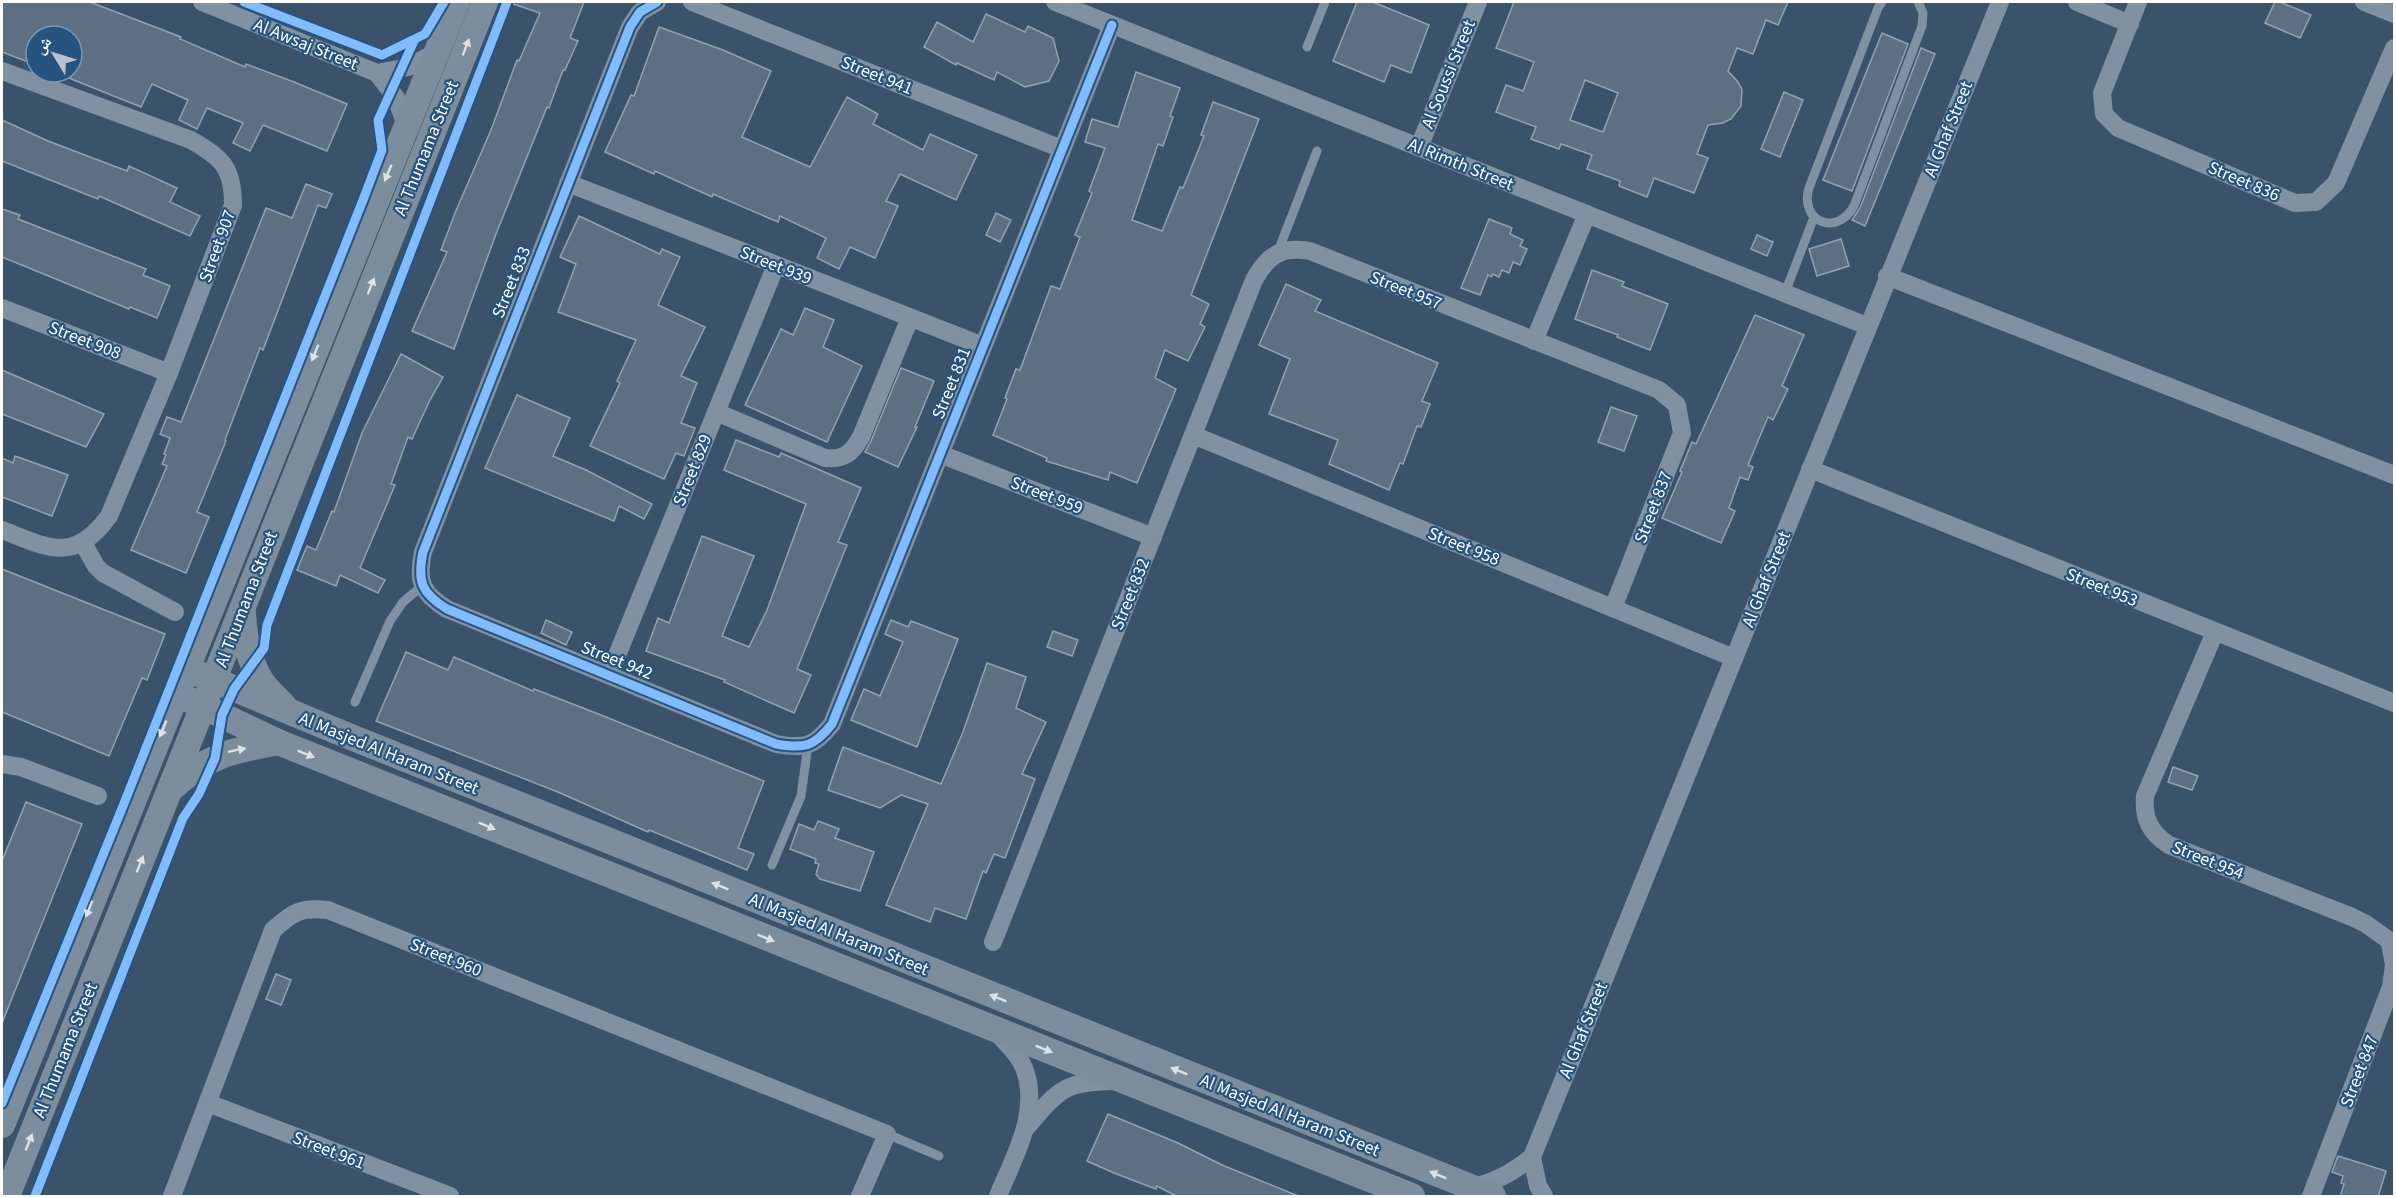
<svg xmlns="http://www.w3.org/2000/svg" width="2396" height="1198" font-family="'Source Sans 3','Noto Naskh Arabic',sans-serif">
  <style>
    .building { fill: #5d7081; stroke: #93a2af; stroke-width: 1.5; fill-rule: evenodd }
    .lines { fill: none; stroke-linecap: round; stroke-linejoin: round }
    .lane { stroke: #8091a1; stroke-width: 9 }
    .street { stroke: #8091a1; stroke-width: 18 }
    .secondary { stroke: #7c8d9d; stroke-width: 26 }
    .cycleway-casing { stroke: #27547e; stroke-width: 13 }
    .cycleway { stroke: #80bcff; stroke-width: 9 }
    .oneway { fill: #dee2e6 }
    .labels { text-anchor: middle; stroke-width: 4.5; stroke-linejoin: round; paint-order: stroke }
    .street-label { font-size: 18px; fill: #fff; stroke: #27547e }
  </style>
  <rect width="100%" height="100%" fill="#3b536a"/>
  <g class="building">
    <polygon points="2,2 90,2 181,37 180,39 245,67 246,64 294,82 347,104 327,151 263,125 250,151 233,143 243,123 207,108 197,129 179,120 188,100 152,84 141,107 69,78 79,53 72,50 72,36 36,36 36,65 2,52"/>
    <polygon points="514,2 584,2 570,38 578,41 565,70 563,70 549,108 547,107 496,234 454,349 412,331 447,252 441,250 455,213 491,130 517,60 519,61 540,13 513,4"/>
    <polygon points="1357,2 1373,2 1429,25 1411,73 1391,65 1384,82 1333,61"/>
    <path d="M1514,2H1788L1778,25L1766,20L1753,54L1737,48L1728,71L1738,82L1742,90L1741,106L1731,119L1723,123L1708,125L1697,154L1708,158L1694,193L1654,178L1647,197L1619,186L1620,181L1587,169L1592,155L1561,144L1559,149L1531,139L1536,127L1496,112L1506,85L1523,91L1534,62L1496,48ZM1585,80L1618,93L1603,132L1570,120Z"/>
    <polygon points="2275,2 2280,2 2311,15 2300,38 2265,23"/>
    <polygon points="986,14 1025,32 1028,26 1053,38 1059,61 1049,81 1025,87 997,72 994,80 957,63 956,65 924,47 937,22 973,42"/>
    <polygon points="659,27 723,50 771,71 742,137 810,167 847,97 878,114 873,124 923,150 930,134 977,155 956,200 900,174 886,201 898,206 875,258 850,247 839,269 817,258 826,238 780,216 778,222 713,194 712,197 655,171 654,174 605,152 631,95 634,96"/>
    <polygon points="1882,33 1908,44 1852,191 1823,180"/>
    <polygon points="1921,48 1935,54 1865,226 1852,220 1860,208"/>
    <polygon points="1136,72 1180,88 1170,116 1173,117 1163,146 1158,144 1132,220 1162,231 1180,187 1183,188 1204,136 1201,135 1213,102 1259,119 1191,295 1209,304 1200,324 1205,327 1188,361 1165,350 1155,378 1176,389 1137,483 1110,472 1108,480 1046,461 1047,458 993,435 1007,399 1005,398 1016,369 1020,370 1051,286 1060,289 1080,237 1075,235 1092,193 1089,191 1105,148 1085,142 1092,119 1118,127"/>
    <polygon points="1784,92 1803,100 1780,157 1761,149"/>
    <polygon points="2,120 48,141 127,171 129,166 177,188 170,202 200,216 190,236 99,196 98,199 2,161"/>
    <polygon points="306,184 332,194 326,208 318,205 263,350 260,348 225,440 226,441 197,512 209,517 186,573 131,550 167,466 162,464 166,455 164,454 170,438 160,434 167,417 181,422 266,208 292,218"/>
    <polygon points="2,209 20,215 18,219 146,269 143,275 170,286 157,318 130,307 129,309 2,257"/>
    <polygon points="996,213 1011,220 1000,242 986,235"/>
    <polygon points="579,216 660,254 662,249 680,257 658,305 705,327 681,376 697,383 681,423 695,428 684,456 676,453 664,479 590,446 620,383 617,381 636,340 558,312 576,264 560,257"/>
    <polygon points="1489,219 1512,228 1510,234 1523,240 1520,246 1527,249 1520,265 1513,262 1509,273 1502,270 1499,277 1493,274 1491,277 1488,275 1480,295 1461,288"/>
    <polygon points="1757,235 1773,242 1767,256 1751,249"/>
    <polygon points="1841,239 1849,266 1817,276 1809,249"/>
    <polygon points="1592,270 1624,282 1622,286 1668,304 1650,350 1617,337 1618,335 1575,319"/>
    <polygon points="1286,284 1321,300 1315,311 1438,363 1422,401 1430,404 1421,427 1417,426 1403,464 1400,463 1389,490 1329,464 1338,440 1269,414 1290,359 1259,345"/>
    <polygon points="805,308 834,320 823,347 862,366 827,442 745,405 781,329 793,335"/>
    <polygon points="1755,315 1804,335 1782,386 1788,389 1773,420 1768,417 1748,465 1753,467 1748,480 1740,477 1729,508 1735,511 1721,543 1662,518 1682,472 1680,471 1692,442 1696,444"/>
    <polygon points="401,354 443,377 429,402 412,439 408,437 391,484 395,485 360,568 385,580 378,593 340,575 336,586 297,570 307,546 316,550 332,511 334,512 362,433"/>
    <polygon points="901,368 934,381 915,427 917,427 898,467 865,452 871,441"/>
    <polygon points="2,370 104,414 86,447 2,414"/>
    <polygon points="517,395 570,418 553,456 586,470 652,504 644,519 619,506 614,521 485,468"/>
    <polygon points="1611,407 1637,416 1624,451 1598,442"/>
    <polygon points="736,440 779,457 781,453 861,488 838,542 847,545 797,669 811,675 794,713 724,682 725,680 646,651 658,618 669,623 702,536 754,556 722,636 749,647 767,610 806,504 724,470"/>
    <polygon points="15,456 68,475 52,516 2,497 2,458 13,463"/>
    <polygon points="2,569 165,634 147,680 142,678 109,756 2,712"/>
    <polygon points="546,620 572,632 566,645 541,633"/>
    <polygon points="891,620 908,627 911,621 958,639 917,747 851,720 864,689 880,696 903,642 885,634"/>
    <polygon points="1053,631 1078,640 1072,656 1047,647"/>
    <polygon points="406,652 448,670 454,657 533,691 534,689 606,717 764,781 738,848 754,854 747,870 649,830 648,832 558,792 376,721"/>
    <polygon points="987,663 1026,677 1016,708 1046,722 1022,774 1035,779 1005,858 994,854 986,873 983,871 966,919 935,908 930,922 886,905 928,804 901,795 880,808 828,790 843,747 941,784 963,732"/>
    <polygon points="2173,767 2198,776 2192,790 2168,782"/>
    <polygon points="26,802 82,824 2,1023 2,861"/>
    <polygon points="818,821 839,829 835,838 874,852 860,891 820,879 816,874 819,864 815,863 816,859 790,849 799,824 814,830"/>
    <polygon points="276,974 291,980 281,1005 266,999"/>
    <polygon points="1108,1114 1178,1143 1222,1165 1301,1197 1178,1197 1157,1186 1156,1189 1114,1173 1087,1161"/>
    <polygon points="2338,1156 2386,1171 2378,1197 2340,1197 2344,1184 2341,1183 2343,1176 2332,1172"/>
  </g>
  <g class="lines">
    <g class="lane">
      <path d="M1882,2L1878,8L1809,188C1799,222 1837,237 1854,206L1922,26L1923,13L1918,2"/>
      <polyline points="1307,47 1325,2"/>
      <polyline points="1277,254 1317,151"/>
      <polyline points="1785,293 1814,217"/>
      <polyline points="355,702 390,621 403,602 422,586"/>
      <polyline points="772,865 801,796 808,745"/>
      <polyline points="887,1134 939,1156"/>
    </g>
    <g class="street">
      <polyline points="202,2 377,73 408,67 437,52"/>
      <path d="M657,2L640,12L630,27L423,552C417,581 421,593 447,609L776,744C804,749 814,747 832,724L1112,25"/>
      <polyline points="692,2 1062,149"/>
      <polyline points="1055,2 1867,326"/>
      <polyline points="2077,2 2130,24"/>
      <polyline points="2138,2 2102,93 2104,114 2118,128 2295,203 2316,202 2336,183 2394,48"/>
      <polyline points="2364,2 2394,14"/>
      <path d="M2,71L191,140C222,158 233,167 233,205L169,373L109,516C74,564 49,548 2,530"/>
      <polyline points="377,73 396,98 407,128"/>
      <polyline points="1419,147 1478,2"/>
      <polyline points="568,183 983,346"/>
      <polyline points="1887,276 2394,475"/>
      <polyline points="2,308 169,373"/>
      <polyline points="1534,341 1587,214"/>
      <path d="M716,412L825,458C844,460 852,453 861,437L910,318"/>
      <polyline points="1193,435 1734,658"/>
      <polyline points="940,454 1153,537"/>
      <polyline points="1810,469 2394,703"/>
      <polyline points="83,543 96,566 103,573 175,612"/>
      <path d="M2215,632L2145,796C2143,818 2150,833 2169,845L2352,917L2366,924L2394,944"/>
      <polyline points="609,675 776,265"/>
      <polyline points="2,764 21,767 98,796"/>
      <path d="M993,942L1254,280C1268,255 1281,246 1310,251L1659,390L1677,405L1682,433L1613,608"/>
      <path d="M996,1032C1006,1043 1019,1054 1024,1068C1041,1111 1014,1157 998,1196"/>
      <polyline points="208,1103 450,1196"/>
      <path d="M1025,1129C1059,1090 1063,1081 1116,1081"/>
      <polyline points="1532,1157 1538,1186 1544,1196"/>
      <path d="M1470,1188C1495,1182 1512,1173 1532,1157L2000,2"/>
      <path d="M172,1196L273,930C293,912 301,907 328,910L887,1134L860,1196"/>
      <polyline points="2311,1196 2391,987 2394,965 2390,943"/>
    </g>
    <g class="secondary">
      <path d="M243,612C244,636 249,662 262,682C268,691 278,699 285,707"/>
      <polyline points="187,669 341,733 1493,1196"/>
      <polyline points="177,694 278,742 1412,1196"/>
      <path d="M172,788C208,755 231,751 278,742"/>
      <polyline points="2,1125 457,2"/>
      <polyline points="7,1196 485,2"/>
    </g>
    <defs>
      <g id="cycleway">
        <polyline points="244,2 382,55 425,34 444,2"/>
        <path d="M657,2L640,12L630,27L423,552C417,581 421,593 447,609L776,744C804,749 814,747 832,724L1112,25"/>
        <polyline points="2,1103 123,806 363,200 382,150 378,120 414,41"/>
        <polyline points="35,1196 183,818 199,794 215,758 222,715 234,689 264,648 267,625 507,2"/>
      </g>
    </defs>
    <use href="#cycleway" class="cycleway-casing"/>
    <use href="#cycleway" class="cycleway"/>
  </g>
  <defs><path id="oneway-solid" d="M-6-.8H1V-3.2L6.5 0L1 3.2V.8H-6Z" transform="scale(1.5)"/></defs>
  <g class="oneway">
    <use href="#oneway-solid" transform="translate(466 47) rotate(-68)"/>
    <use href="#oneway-solid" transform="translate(388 173) rotate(113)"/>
    <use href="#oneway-solid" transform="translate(371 286) rotate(-68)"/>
    <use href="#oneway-solid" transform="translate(315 353) rotate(112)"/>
    <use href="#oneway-solid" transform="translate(163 729) rotate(112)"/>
    <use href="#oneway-solid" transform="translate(237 750) rotate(-12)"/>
    <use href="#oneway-solid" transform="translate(306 754) rotate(22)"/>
    <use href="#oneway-solid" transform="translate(487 826) rotate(22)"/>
    <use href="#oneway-solid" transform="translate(140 864) rotate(-68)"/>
    <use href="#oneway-solid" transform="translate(720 886) rotate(-158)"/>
    <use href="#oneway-solid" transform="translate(89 909) rotate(112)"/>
    <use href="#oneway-solid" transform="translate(766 938) rotate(22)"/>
    <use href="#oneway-solid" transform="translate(998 998) rotate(-158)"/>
    <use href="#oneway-solid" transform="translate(1044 1049) rotate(22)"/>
    <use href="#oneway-solid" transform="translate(1179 1071) rotate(-158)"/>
    <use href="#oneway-solid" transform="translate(29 1142) rotate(-68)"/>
    <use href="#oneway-solid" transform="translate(1438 1175) rotate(-158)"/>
  </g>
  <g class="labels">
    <g class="street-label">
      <text transform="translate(306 44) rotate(22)" y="6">Al Awsaj Street</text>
      <text transform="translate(1448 74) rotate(-68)" y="6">Al Soussi Street</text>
      <text transform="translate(877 75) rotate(22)" y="6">Street 941</text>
      <text transform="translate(1948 129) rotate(-68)" y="6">Al Ghaf Street</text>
      <text transform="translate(426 148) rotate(-68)" y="6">Al Thumama Street</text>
      <text transform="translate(1461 164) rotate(22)" y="6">Al Rimth Street</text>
      <text transform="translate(2244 181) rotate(23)" y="6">Street 836</text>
      <text transform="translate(217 246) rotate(-70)" y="6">Street 907</text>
      <text transform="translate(776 265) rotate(22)" y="6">Street 939</text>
      <text transform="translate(511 282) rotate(-68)" y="6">Street 833</text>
      <text transform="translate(1406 290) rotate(22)" y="6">Street 957</text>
      <text transform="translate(85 340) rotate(21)" y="6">Street 908</text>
      <text transform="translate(951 383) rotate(-68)" y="6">Street 831</text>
      <text transform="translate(692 470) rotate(-68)" y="6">Street 829</text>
      <text transform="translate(1047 495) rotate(21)" y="6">Street 959</text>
      <text transform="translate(1653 507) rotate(-69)" y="6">Street 837</text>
      <text transform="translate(1464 546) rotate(22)" y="6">Street 958</text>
      <text transform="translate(1766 579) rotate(-68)" y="6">Al Ghaf Street</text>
      <text transform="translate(2102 587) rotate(22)" y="6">Street 953</text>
      <text transform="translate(1130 594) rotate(-68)" y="6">Street 832</text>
      <text transform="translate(246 599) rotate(-69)" y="6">Al Thumama Street</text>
      <text transform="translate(617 660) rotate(22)" y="6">Street 942</text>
      <text transform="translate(389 753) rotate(22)" y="6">Al Masjed Al Haram Street</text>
      <text transform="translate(2208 860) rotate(22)" y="6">Street 954</text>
      <text transform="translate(839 934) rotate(22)" y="6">Al Masjed Al Haram Street</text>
      <text transform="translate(446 957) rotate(22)" y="6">Street 960</text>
      <text transform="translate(1583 1030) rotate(-68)" y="6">Al Ghaf Street</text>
      <text transform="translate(65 1050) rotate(-68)" y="6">Al Thumama Street</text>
      <text transform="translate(2359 1071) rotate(-69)" y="6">Street 847</text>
      <text transform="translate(1290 1115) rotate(22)" y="6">Al Masjed Al Haram Street</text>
      <text transform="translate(329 1150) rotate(21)" y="6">Street 961</text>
    </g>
  </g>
  <rect width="2396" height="1198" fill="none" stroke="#ffffff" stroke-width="6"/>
  <g transform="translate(54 54) rotate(308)"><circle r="28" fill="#27547e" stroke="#7d98b2" stroke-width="1.5"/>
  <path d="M0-4.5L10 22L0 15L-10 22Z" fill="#bac3cb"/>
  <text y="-9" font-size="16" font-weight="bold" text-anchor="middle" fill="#ffffff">ش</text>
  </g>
</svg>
